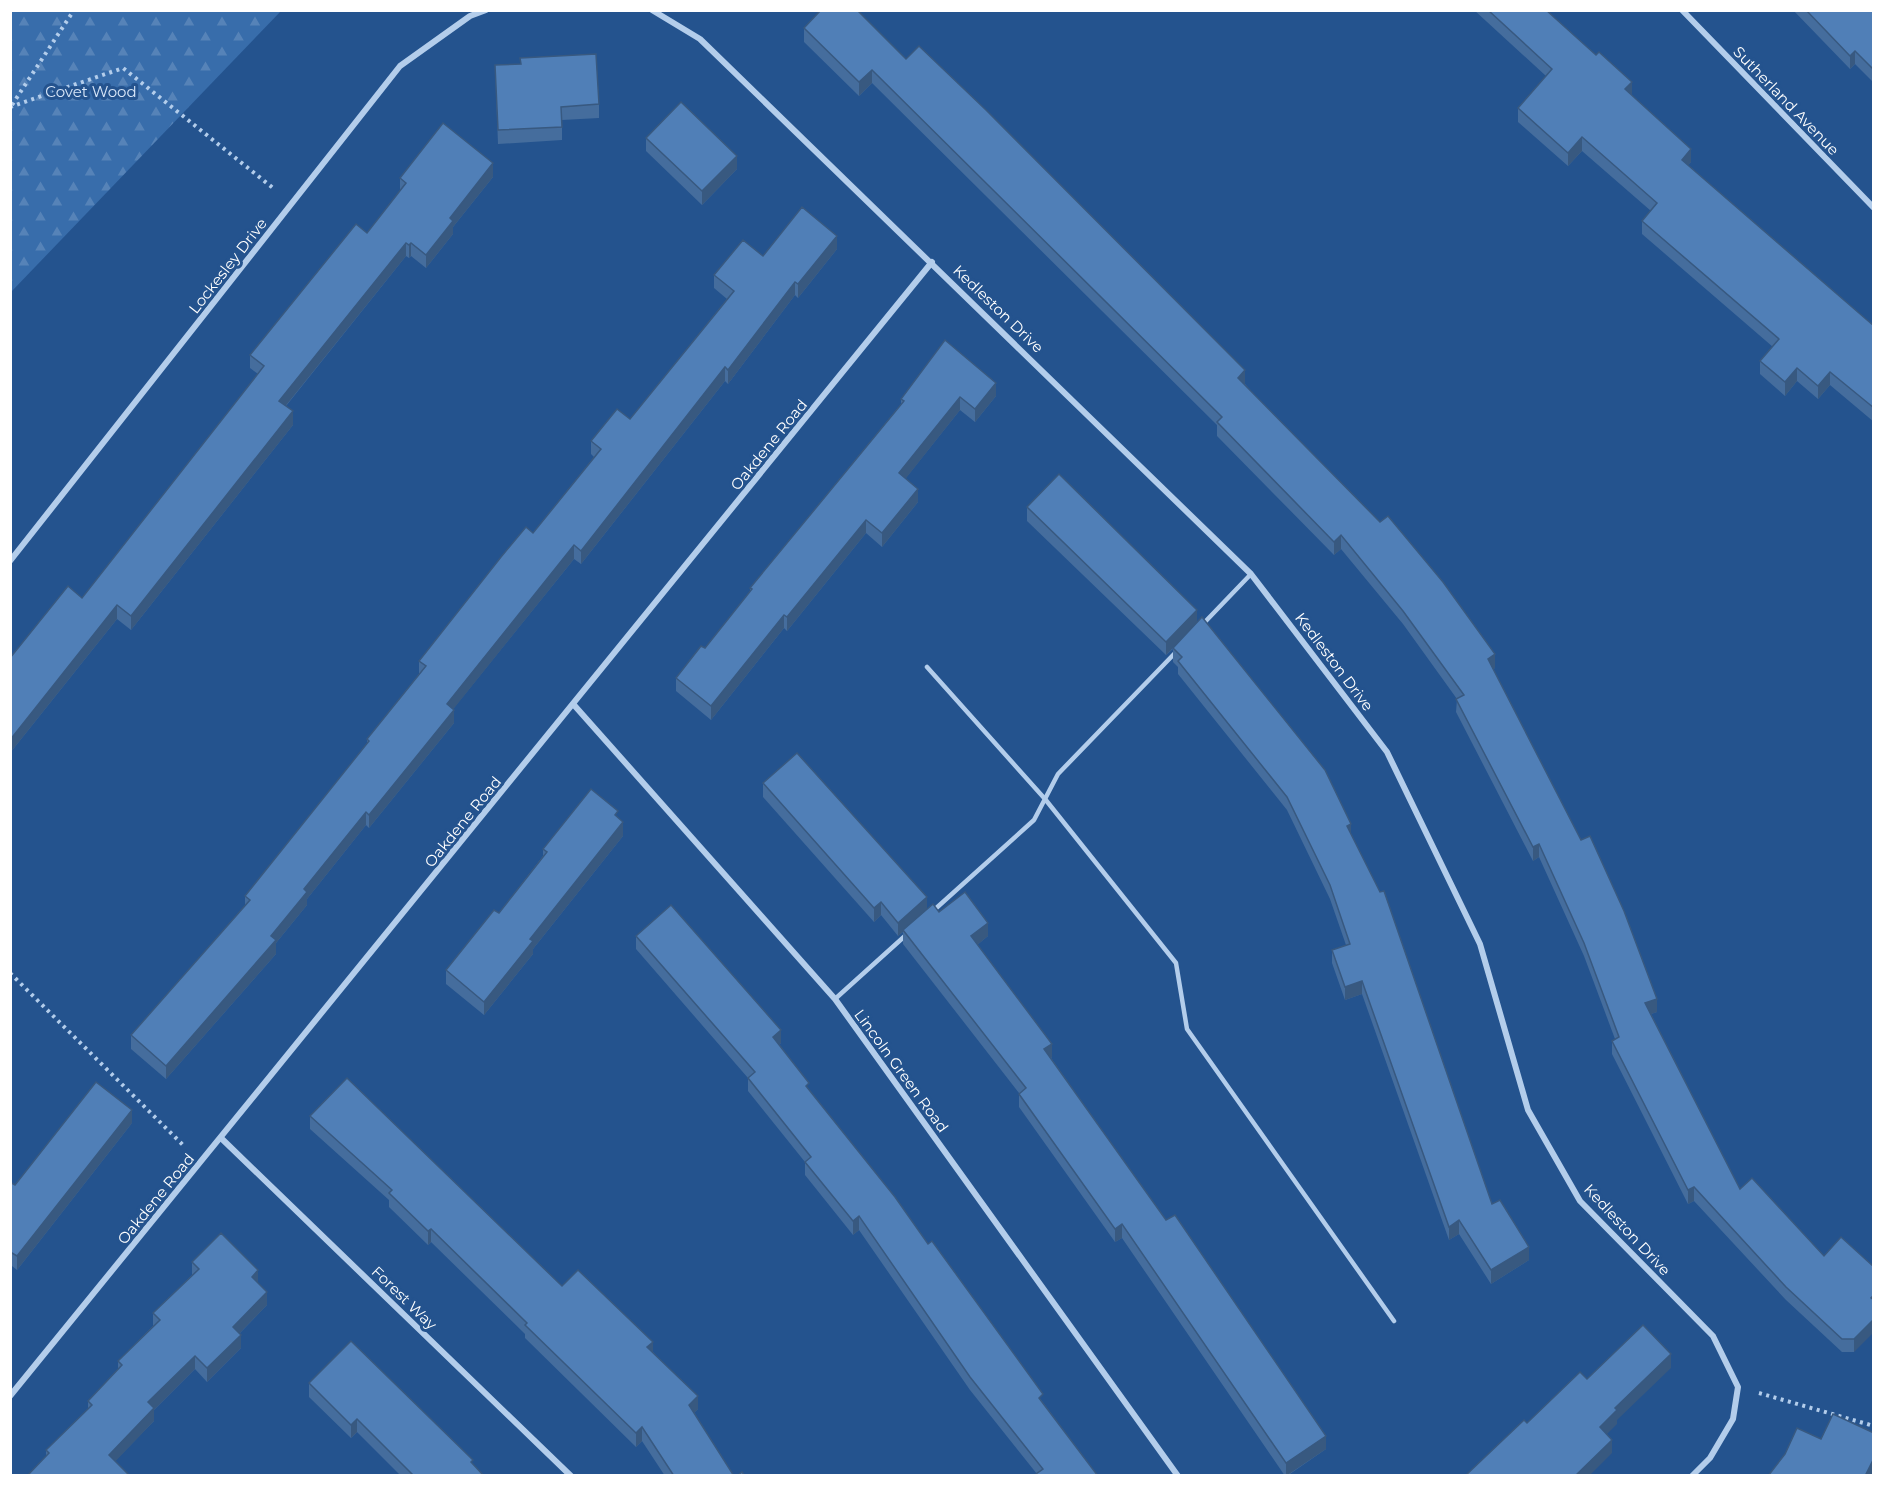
<svg xmlns="http://www.w3.org/2000/svg" width="1884" height="1486" font-family="Montserrat,sans-serif">
  <style>
    .forest { fill: url(#forest-firs) }
    .lines { fill: none; stroke-linecap: round; stroke-linejoin: round }
    .path { stroke: #b3cdeb; stroke-width: 4; stroke-dasharray: 3 4.5; stroke-linecap: butt }
    .service { stroke: #b3cdeb; stroke-width: 4.5 }
    .minor { stroke: #b3cdeb; stroke-width: 6 }
    .wall { fill: #456d9d }
    .shaded-wall { fill: #385980 }
    .building { fill: #507fb7; stroke: #385980; stroke-width: 1.5 }
    .labels { text-anchor: middle; stroke-width: 6; stroke-linejoin: round; paint-order: stroke }
    .park-label { font-size: 15px; fill: #d8e7f9; stroke: #24538e }
    .street-label { font-size: 15px; fill: #fff; stroke: #24538e }
  </style>
  <defs>
    <pattern id="forest-firs" width="22" height="20" patternUnits="userSpaceOnUse" patternTransform="scale(1.5)"><rect width="22" height="20" fill="#386dab"/><path d="M5 1l3.5 6h-7zM16 11l3.5 6h-7z" fill="#5683b8"/></pattern>
  </defs>
  <rect width="100%" height="100%" fill="#24538e"/>
  <polygon class="forest" points="11,10 281,11 11,292 10,11"/>
  <g class="lines">
    <g class="path">
      <polyline points="12,105 74,10"/>
      <polyline points="10,107 123,68 273,188"/>
      <polyline points="10,973 184,1146"/>
      <polyline points="1759,1393 1874,1426"/>
    </g>
    <g class="service">
      <polyline points="1203,624 1251,574"/>
      <polyline points="927,667 1045,799 1176,963 1187,1029 1394,1321"/>
      <polyline points="933,911 1034,820 1058,774 1176,652"/>
      <polyline points="835,999 906,935"/>
    </g>
    <g class="minor">
      <polyline points="652,10 700,39 1251,574 1387,752 1480,944 1528,1110 1580,1201 1713,1336 1738,1387 1733,1419 1710,1458 1692,1476"/>
      <polyline points="1682,10 1874,208"/>
      <polyline points="10,561 400,66 470,16 486,10"/>
      <polyline points="574,705 835,999 1178,1476"/>
      <polyline points="221,1138 571,1476"/>
      <polyline points="10,1396 932,262"/>
    </g>
  </g>
  <g class="wall">
    <polygon points="1474,10 1546,10 1632,95 1691,162 1688,165 1874,326 1874,422 1830,385 1818,399 1797,381 1785,396 1760,374 1760,361 1773,347 1642,234 1642,221 1651,211 1582,151 1568,166 1518,122 1518,108 1546,76"/>
    <polygon points="1793,10 1874,10 1874,83 1855,64 1850,69"/>
    <polygon points="804,28 906,59 1245,384 1495,668 1493,669 1657,1012 1651,1014 1740,1189 1824,1256 1874,1267 1854,1352 1842,1352 1786,1300 1694,1201 1688,1204 1612,1054 1612,1041 1615,1039 1584,956 1539,857 1533,861 1456,712 1457,699 1403,624 1341,549 1334,555 1217,436 1217,425 872,83 859,96 804,42"/>
    <polygon points="520,58 599,104 599,118 562,120 562,140 498,144 495,65 520,64"/>
    <polygon points="646,138 737,169 702,205 646,151"/>
    <polygon points="493,177 453,227 453,234 426,268 411,256 409,258 406,256 286,406 293,425 131,630 117,619 10,753 10,658 82,598 258,374 250,368 250,355 367,233 400,191 400,178"/>
    <polygon points="837,249 798,298 795,295 728,384 725,381 581,564 574,559 453,709 454,723 369,828 366,825 307,899 307,905 276,943 276,954 166,1079 131,1049 131,1035 245,906 245,896 367,744 367,739 419,674 419,661 533,533 594,457 591,454 591,441 630,419 727,299 714,288 714,275 763,256"/>
    <polygon points="996,396 975,422 960,410 905,479 918,502 882,547 866,533 787,631 784,628 711,720 676,691 676,678 705,648 750,592 750,588 901,404 901,399"/>
    <polygon points="1027,507 1197,623 1351,834 1492,1204 1529,1260 1491,1284 1459,1234 1449,1240 1362,994 1345,1000 1332,963 1332,950 1346,945 1330,899 1287,810 1178,674 1178,667 1173,662 1173,649 1166,655 1027,521"/>
    <polygon points="763,783 927,909 939,912 988,936 977,945 1052,1057 1051,1058 1326,1449 1287,1476 1285,1476 1122,1238 1115,1242 1019,1107 1019,1093 903,944 903,932 898,936 881,915 874,922 763,797"/>
    <polygon points="618,818 623,836 533,949 533,954 484,1015 446,984 446,970 499,913 543,856 543,849"/>
    <polygon points="636,936 781,1043 779,1045 809,1090 1098,1476 1036,1476 1037,1474 970,1390 859,1230 853,1235 805,1175 805,1162 748,1091 748,1078 636,949"/>
    <polygon points="310,1116 562,1286 653,1352 698,1409 694,1413 734,1476 665,1476 642,1441 636,1447 525,1338 525,1334 431,1242 428,1245 389,1207 389,1200 310,1129"/>
    <polygon points="132,1123 17,1270 12,1266 10,1268 15,1185"/>
    <polygon points="192,1262 258,1283 267,1305 239,1334 241,1348 207,1382 195,1369 154,1410 154,1421 115,1461 129,1476 46,1456 46,1450 88,1409 88,1401 118,1369 118,1361 153,1326 153,1313 192,1275"/>
    <polygon points="309,1383 473,1465 484,1476 401,1476 357,1432 351,1438 309,1397"/>
  </g>
  <g class="shaded-wall">
    <polygon points="1855,51 1855,64 1850,69 1850,56"/>
    <polygon points="872,70 872,83 859,96 859,82"/>
    <polygon points="1632,82 1632,95 1625,89"/>
    <polygon points="1582,137 1582,151 1568,166 1568,153"/>
    <polygon points="1691,149 1691,162 1682,173 1682,160"/>
    <polygon points="737,156 737,169 702,205 702,191"/>
    <polygon points="493,163 493,177 453,227 453,234 426,268 426,255 450,218"/>
    <polygon points="837,236 837,249 798,298 798,284"/>
    <polygon points="406,243 406,256 279,414 279,401"/>
    <polygon points="411,243 411,256 409,258 409,245"/>
    <polygon points="795,282 795,295 728,384 728,370"/>
    <polygon points="725,367 725,381 581,564 581,551"/>
    <polygon points="1797,368 1797,381 1785,396 1785,382"/>
    <polygon points="1245,370 1245,384 1238,391 1238,378"/>
    <polygon points="1830,372 1830,385 1818,399 1818,386"/>
    <polygon points="996,383 996,396 975,422 975,409"/>
    <polygon points="960,397 960,410 899,487 899,473"/>
    <polygon points="293,411 293,425 131,630 131,616"/>
    <polygon points="918,489 918,502 882,547 882,533"/>
    <polygon points="866,520 866,533 787,631 787,617"/>
    <polygon points="1341,535 1341,549 1334,555 1334,542"/>
    <polygon points="574,545 574,559 447,717 447,704"/>
    <polygon points="117,605 117,619 10,753 10,740"/>
    <polygon points="1197,610 1197,624 1166,655 1166,642"/>
    <polygon points="784,615 784,628 711,720 711,706"/>
    <polygon points="1495,654 1495,668 1488,673 1488,659"/>
    <polygon points="454,710 454,723 369,828 369,815"/>
    <polygon points="366,812 366,825 307,899 307,905 276,943 276,954 166,1079 166,1066 271,936 304,889"/>
    <polygon points="623,822 623,836 533,949 533,954 484,1015 484,1002 530,939"/>
    <polygon points="1351,824 1351,838 1347,826"/>
    <polygon points="1539,844 1539,857 1533,861 1533,847"/>
    <polygon points="927,897 927,911 898,936 898,923"/>
    <polygon points="881,902 881,915 874,922 874,908"/>
    <polygon points="988,923 988,936 971,950 971,936"/>
    <polygon points="1362,981 1362,994 1345,1000 1345,987"/>
    <polygon points="1657,999 1657,1012 1645,1016 1645,1003"/>
    <polygon points="781,1030 781,1043 773,1051 773,1037"/>
    <polygon points="1052,1044 1052,1057 1044,1063 1044,1049"/>
    <polygon points="132,1110 132,1123 17,1270 17,1256"/>
    <polygon points="1694,1187 1694,1201 1688,1204 1688,1190"/>
    <polygon points="859,1216 859,1230 853,1235 853,1221"/>
    <polygon points="1459,1220 1459,1234 1449,1240 1449,1227"/>
    <polygon points="1122,1224 1122,1238 1115,1242 1115,1229"/>
    <polygon points="431,1229 431,1242 428,1245 428,1231"/>
    <polygon points="1529,1247 1529,1260 1491,1284 1491,1270"/>
    <polygon points="12,1253 12,1266 10,1268 10,1255"/>
    <polygon points="258,1270 258,1283 252,1277"/>
    <polygon points="267,1292 267,1305 233,1340 233,1327"/>
    <polygon points="1874,1319 1874,1332 1854,1352 1854,1339"/>
    <polygon points="241,1335 241,1348 207,1382 207,1368"/>
    <polygon points="653,1342 653,1355 647,1347"/>
    <polygon points="1671,1354 1671,1368 1617,1420 1617,1424 1600,1441 1600,1427 1615,1408"/>
    <polygon points="195,1356 195,1369 154,1410 154,1421 109,1468 109,1455 148,1402"/>
    <polygon points="698,1396 698,1409 689,1419 689,1405"/>
    <polygon points="357,1419 357,1432 351,1438 351,1425"/>
    <polygon points="642,1427 642,1441 636,1447 636,1433"/>
    <polygon points="1326,1436 1326,1449 1286,1476 1286,1463"/>
    <polygon points="1612,1440 1612,1453 1589,1476 1575,1476"/>
    <polygon points="1874,1458 1874,1471 1871,1476 1865,1476"/>
  </g>
  <g class="building">
    <polygon points="821,10 857,10 906,59 919,46 986,110 1245,370 1238,378 1380,522 1388,516 1443,582 1495,654 1488,659 1581,840 1590,836 1624,911 1657,999 1645,1003 1740,1189 1752,1178 1824,1256 1841,1237 1874,1267 1874,1295 1871,1298 1874,1300 1874,1319 1854,1339 1842,1339 1786,1287 1694,1187 1688,1190 1612,1041 1619,1037 1584,943 1539,844 1533,847 1456,699 1464,695 1403,611 1341,535 1334,542 1217,422 1222,417 872,70 859,82 804,28"/>
    <polygon points="1488,10 1546,10 1596,55 1599,52 1632,82 1625,89 1691,149 1682,160 1874,326 1874,408 1830,372 1818,386 1797,368 1785,382 1760,361 1779,339 1642,221 1657,203 1582,137 1568,153 1518,108 1552,69"/>
    <polygon points="1806,10 1874,10 1874,70 1855,51 1850,56"/>
    <polygon points="596,54 599,104 561,107 562,127 498,130 495,65 521,64 520,58"/>
    <polygon points="681,102 737,156 702,191 646,138"/>
    <polygon points="443,123 493,163 450,218 453,221 426,255 411,243 409,245 406,243 279,401 293,411 131,616 117,605 10,740 10,658 68,586 82,598 264,366 250,355 356,224 367,233 406,183 400,178"/>
    <polygon points="802,207 837,236 798,284 795,282 728,370 725,367 581,551 574,545 447,704 454,710 369,815 366,812 304,889 307,892 271,936 276,940 166,1066 131,1035 250,900 245,896 369,741 367,739 426,666 419,661 501,557 526,527 533,533 601,449 591,441 617,409 630,419 734,291 714,275 743,240 763,256"/>
    <polygon points="945,340 996,383 975,409 960,397 899,473 918,489 882,533 866,520 787,617 784,615 711,706 676,678 701,646 705,648 752,589 750,588 904,401 901,399"/>
    <polygon points="1059,474 1197,610 1166,642 1027,507"/>
    <polygon points="1202,617 1325,770 1351,824 1347,826 1380,892 1384,891 1492,1204 1500,1200 1529,1247 1491,1270 1459,1220 1449,1227 1362,981 1345,987 1332,950 1350,944 1330,885 1287,797 1178,661 1182,657 1173,648"/>
    <polygon points="797,753 927,897 898,923 881,902 874,908 763,783"/>
    <polygon points="591,789 618,811 615,815 623,822 530,939 533,941 484,1002 446,970 494,910 499,913 547,852 543,849"/>
    <polygon points="965,892 988,923 971,936 1052,1044 1044,1049 1166,1220 1175,1215 1326,1436 1286,1463 1122,1224 1115,1229 1019,1094 1026,1088 903,930 933,904 939,912"/>
    <polygon points="671,905 781,1030 773,1037 809,1083 806,1086 895,1197 928,1244 932,1241 1043,1394 1039,1398 1098,1476 1037,1476 1036,1474 1043,1469 970,1377 859,1216 853,1221 805,1162 811,1157 748,1078 755,1072 636,936"/>
    <polygon points="347,1078 562,1286 578,1270 653,1342 647,1347 698,1396 689,1405 734,1476 674,1476 642,1427 636,1433 525,1325 527,1323 431,1229 428,1231 389,1193 392,1190 310,1116"/>
    <polygon points="96,1082 132,1110 17,1256 12,1253 10,1255 10,1182 15,1185"/>
    <polygon points="221,1233 258,1270 252,1277 267,1292 233,1327 241,1335 207,1368 195,1356 148,1402 154,1408 109,1455 129,1475 128,1476 27,1476 49,1453 46,1450 92,1405 88,1401 122,1365 118,1361 160,1320 153,1313 199,1269 192,1262"/>
    <polygon points="1643,1325 1671,1354 1615,1408 1617,1410 1600,1427 1612,1440 1575,1476 1465,1476 1524,1420 1527,1423 1580,1372 1587,1379"/>
    <polygon points="351,1341 473,1460 471,1462 484,1476 414,1476 357,1419 351,1425 309,1383"/>
    <polygon points="1833,1414 1874,1433 1874,1458 1865,1476 1768,1476 1785,1454 1797,1428 1821,1439"/>
    <polygon points="742,1472 745,1476 737,1476"/>
  </g>
  <g class="labels">
    <g class="park-label">
      <text x="91" y="97">Covet Wood</text>
    </g>
    <g class="street-label">
      <text transform="translate(1786 101) rotate(46)" y="5">Sutherland Avenue</text>
      <text transform="translate(228 266) rotate(-52)" y="5">Lockesley Drive</text>
      <text transform="translate(998 309) rotate(44)" y="5">Kedleston Drive</text>
      <text transform="translate(769 445) rotate(-51)" y="5">Oakdene Road</text>
      <text transform="translate(1334 662) rotate(53)" y="5">Kedleston Drive</text>
      <text transform="translate(463 822) rotate(-51)" y="5">Oakdene Road</text>
      <text transform="translate(901 1071) rotate(54)" y="5">Lincoln Green Road</text>
      <text transform="translate(156 1199) rotate(-51)" y="5">Oakdene Road</text>
      <text transform="translate(1627 1230) rotate(47)" y="5">Kedleston Drive</text>
      <text transform="translate(404 1298) rotate(44)" y="5">Forest Way</text>
    </g>
  </g>
  <rect width="1884" height="1486" fill="none" stroke="#ffffff" stroke-width="24"/>
</svg>
